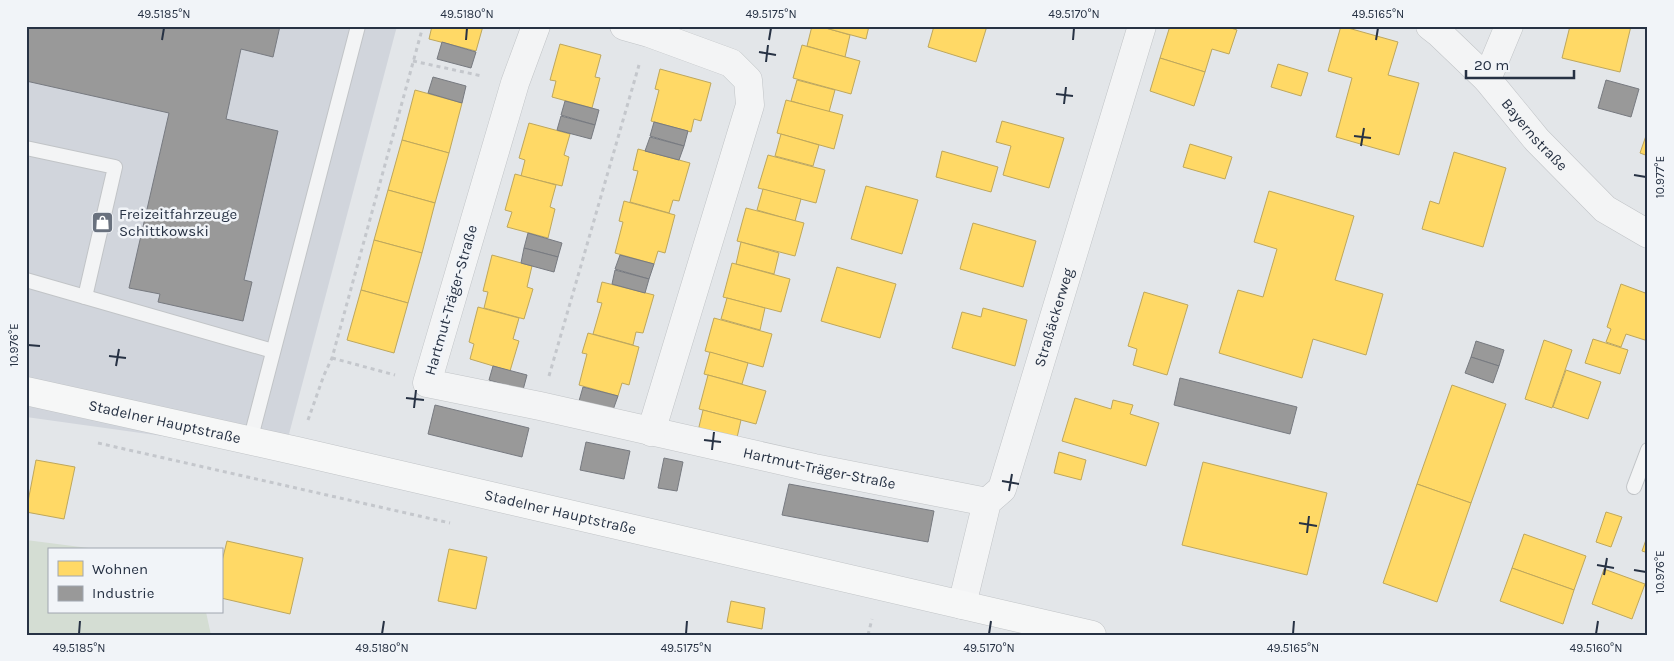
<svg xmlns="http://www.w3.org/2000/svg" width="1674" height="661" font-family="Karla,sans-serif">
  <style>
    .built { fill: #d1d5dc }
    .green { fill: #d4ddd3 }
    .homes { fill: #ffd966; stroke: #bea75c }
    .industry { fill: #999; stroke: #777a80 }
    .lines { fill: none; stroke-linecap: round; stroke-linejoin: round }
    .service-casing { stroke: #c1c4c7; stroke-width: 16 }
    .minor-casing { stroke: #c1c4c7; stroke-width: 29 }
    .secondary-casing { stroke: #c1c4c7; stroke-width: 29 }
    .path { stroke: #c4c7cc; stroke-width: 3; stroke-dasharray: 4 4; stroke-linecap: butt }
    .service { stroke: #f3f4f5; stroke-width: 14 }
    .minor { stroke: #f3f4f5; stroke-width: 28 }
    .secondary { stroke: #f6f7f7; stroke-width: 28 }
    .ticks { fill: none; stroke: #273244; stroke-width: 2 }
    .labels { text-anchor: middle; stroke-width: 5; stroke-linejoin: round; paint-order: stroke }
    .street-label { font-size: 15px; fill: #273244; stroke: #f1f4f8 }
    .poi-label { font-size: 15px; fill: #273244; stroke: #f1f4f8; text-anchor: start }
    .neatline { fill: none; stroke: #273244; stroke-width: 2 }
    .ticks-label { font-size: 12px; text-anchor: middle; fill: #273244 }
  </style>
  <rect width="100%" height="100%" fill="#e3e6e9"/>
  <polygon class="built" points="26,26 397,26 284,453 26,417"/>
  <polygon class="green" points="26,540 104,550 49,550 49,612 206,612 211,635 26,635"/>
  <g class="homes">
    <polygon points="432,26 483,26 476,51 429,39"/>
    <polygon points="812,26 819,26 850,35 845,57 807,46"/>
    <polygon points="818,26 869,26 866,39"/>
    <polygon points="934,26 987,26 976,62 928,47"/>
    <polygon points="1170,26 1225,26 1237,30 1229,54 1212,49 1205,72 1160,58"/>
    <polygon points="1341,26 1398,42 1388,75 1419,83 1399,155 1336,137 1352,78 1328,71"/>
    <polygon points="1570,26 1631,26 1620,72 1562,58"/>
    <polygon points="560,44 601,55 595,77 600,78 592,108 552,97 556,81 550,80"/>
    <polygon points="802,45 860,61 851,94 793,78"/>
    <polygon points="1160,58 1205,72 1194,106 1150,91"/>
    <polygon points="1278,64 1308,73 1301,96 1271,87"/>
    <polygon points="660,69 711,83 701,121 694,119 691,132 651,121 659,90 655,89"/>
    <polygon points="797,80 835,90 829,112 791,101"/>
    <polygon points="415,90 462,103 449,153 402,140"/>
    <polygon points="786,100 843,115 834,149 777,133"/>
    <polygon points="1002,121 1064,138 1049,188 1003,175 1011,146 996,142"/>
    <polygon points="529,123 570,134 564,155 569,157 562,186 521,176 525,160 519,158"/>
    <polygon points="1648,130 1648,156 1640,153"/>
    <polygon points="781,134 819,145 813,166 775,156"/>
    <polygon points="402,140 449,153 435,203 388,190"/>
    <polygon points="1190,144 1232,157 1225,179 1183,167"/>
    <polygon points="638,149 690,163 679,201 673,200 669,213 630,202 638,171 633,170"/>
    <polygon points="942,151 998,167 991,192 936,177"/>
    <polygon points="1454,152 1506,168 1483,247 1422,229 1430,201 1439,204"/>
    <polygon points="768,155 825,170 816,203 758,188"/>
    <polygon points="515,174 556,185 550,207 555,209 548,238 507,227 512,212 505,210"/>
    <polygon points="866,186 918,200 902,254 851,239"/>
    <polygon points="763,189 801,199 795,221 757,210"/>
    <polygon points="388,190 435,203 422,253 374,240"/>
    <polygon points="1269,191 1354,216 1335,280 1383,294 1366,355 1313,339 1302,378 1219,353 1238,290 1263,297 1277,249 1254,242"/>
    <polygon points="624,201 675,215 665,253 658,251 654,264 615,253 623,222 619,221"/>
    <polygon points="746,208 804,223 795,256 737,241"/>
    <polygon points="973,223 1036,241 1023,287 960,269"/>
    <polygon points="374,240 422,253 408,303 361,290"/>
    <polygon points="741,242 779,253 774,274 736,264"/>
    <polygon points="492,255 532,266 527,287 533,289 524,319 484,308 488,292 483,291"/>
    <polygon points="732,263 790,279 781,312 723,297"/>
    <polygon points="837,267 896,284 880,338 821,321"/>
    <polygon points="602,282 654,295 643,333 636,332 633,345 593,334 602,303 597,302"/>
    <polygon points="1621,284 1648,294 1648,341 1626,334 1621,347 1606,342 1611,329 1607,327"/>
    <polygon points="361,290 408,303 394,353 347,340"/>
    <polygon points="1144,292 1188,305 1167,375 1133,365 1137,349 1128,346"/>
    <polygon points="727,298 765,308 760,330 721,319"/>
    <polygon points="478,307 519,318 513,339 519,341 510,371 470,359 474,344 469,342"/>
    <polygon points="983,308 1027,320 1015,366 952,348 962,312 981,317"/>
    <polygon points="714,318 772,334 763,367 705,351"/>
    <polygon points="588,333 639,347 629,385 622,383 618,396 579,385 587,354 582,353"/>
    <polygon points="1593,339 1628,350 1620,374 1585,363"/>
    <polygon points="1544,340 1572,350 1552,408 1525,399"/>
    <polygon points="710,352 748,363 742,384 704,374"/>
    <polygon points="1566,370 1601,382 1588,419 1553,407"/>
    <polygon points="708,375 766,391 756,424 699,409"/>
    <polygon points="1452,385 1506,404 1471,503 1417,484"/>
    <polygon points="1075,398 1111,409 1113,400 1133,405 1130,414 1159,423 1146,466 1062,441"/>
    <polygon points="703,410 741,420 736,442 698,431"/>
    <polygon points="1059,452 1086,460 1081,480 1054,473"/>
    <polygon points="36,460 75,467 64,519 26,512"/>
    <polygon points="1203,462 1327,493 1307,575 1182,545"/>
    <polygon points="1417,484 1471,503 1437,602 1383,583"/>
    <polygon points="1606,512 1622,517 1611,547 1596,542"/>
    <polygon points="1524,534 1586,556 1574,590 1512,568"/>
    <polygon points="1648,534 1648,553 1642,551"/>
    <polygon points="227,541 303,558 290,614 221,598 221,565"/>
    <polygon points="449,549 487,557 476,609 438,601"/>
    <polygon points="1512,568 1574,590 1563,624 1500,601"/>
    <polygon points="1604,569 1645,584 1632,619 1592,604"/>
    <polygon points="731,601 765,608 762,629 727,622"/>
  </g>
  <g class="industry">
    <polygon points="26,26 280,26 273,57 241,49 226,119 278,131 244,280 252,282 243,321 158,302 160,294 129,288 169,113 26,81"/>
    <polygon points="442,42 476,52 471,68 437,59"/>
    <polygon points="433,77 466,86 462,103 428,93"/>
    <polygon points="1606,80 1639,89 1631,117 1598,108"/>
    <polygon points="565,101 599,110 595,125 561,115"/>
    <polygon points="561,116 595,125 591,139 557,130"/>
    <polygon points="654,122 688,131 684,146 650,136"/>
    <polygon points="650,137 684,146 679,160 645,151"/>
    <polygon points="528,233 562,243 558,257 524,248"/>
    <polygon points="524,248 558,257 554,272 521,263"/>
    <polygon points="620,255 654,264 649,279 615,269"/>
    <polygon points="615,270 649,279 645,293 612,284"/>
    <polygon points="1476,341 1504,350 1499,366 1471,357"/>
    <polygon points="1471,357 1499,366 1493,383 1465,373"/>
    <polygon points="493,366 527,375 523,390 489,380"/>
    <polygon points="1180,378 1297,407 1290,434 1174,405"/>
    <polygon points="583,387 618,396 613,410 579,401"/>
    <polygon points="435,405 529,428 522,457 428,434"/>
    <polygon points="586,442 630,451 624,479 580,470"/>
    <polygon points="664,458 683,462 677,491 658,488"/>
    <polygon points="789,484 934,511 928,542 782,515"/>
  </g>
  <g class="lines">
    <defs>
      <g id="service">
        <polyline points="26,148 115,167 85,297"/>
        <polyline points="26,280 273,351"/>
        <polyline points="250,441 358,26"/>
        <polyline points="1634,487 1648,450"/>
      </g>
      <g id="minor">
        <path id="s1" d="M536,26L515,83L427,383L540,406L814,468L987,502"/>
        <polyline points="624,26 649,33 731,63 748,80 750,105 651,432"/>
        <path id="s2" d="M1430,26L1439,33L1487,79L1537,140L1605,209L1648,234"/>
        <polyline points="1487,79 1509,26"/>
        <path id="s3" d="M962,605L987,502L1002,489L1142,26"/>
      </g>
      <g id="secondary">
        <path id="s4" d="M26,391L297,451L1092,635"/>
      </g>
    </defs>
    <use href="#service" class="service-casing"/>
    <use href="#minor" class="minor-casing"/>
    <use href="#secondary" class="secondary-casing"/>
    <g class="path">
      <polyline points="413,61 482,76"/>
      <polyline points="332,358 395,375"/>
      <polyline points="549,376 639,65"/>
      <polyline points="308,420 324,375 332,358 423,26"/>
      <polyline points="98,443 450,523"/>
      <polyline points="868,635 872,619"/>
    </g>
    <use href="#service" class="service"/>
    <use href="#minor" class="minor"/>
    <use href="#secondary" class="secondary"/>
  </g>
  <path class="ticks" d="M162,40L164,28M466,40L467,28M769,40L771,28M1073,40L1074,28M1376,40L1378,28M759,52L776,55M766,62L768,45M1056,94L1073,96M1064,104L1066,87M1354,136L1371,138M1361,146L1364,128M1634,175L1646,177M28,345L40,346M109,356L126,358M116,366L119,349M406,398L424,400M414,408L416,390M704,440L721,442M712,450L714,432M1002,481L1019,484M1009,491L1012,474M1299,523L1317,526M1307,533L1309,516M1597,565L1614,568M1634,570L1646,572M1604,575L1607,558M79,634L80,621M382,634L384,621M686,634L687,621M989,634L991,621M1293,634L1294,621M1596,634L1598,621"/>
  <defs>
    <symbol id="shop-square" viewBox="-11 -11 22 22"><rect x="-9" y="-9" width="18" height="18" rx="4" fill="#69717e" stroke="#f1f4f8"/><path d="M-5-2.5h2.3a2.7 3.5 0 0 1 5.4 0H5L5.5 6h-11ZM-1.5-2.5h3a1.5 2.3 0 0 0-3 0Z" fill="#fff"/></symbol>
  </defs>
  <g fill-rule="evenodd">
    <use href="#shop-square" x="90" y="210" width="25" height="25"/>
  </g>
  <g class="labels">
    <g class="street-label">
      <text dy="5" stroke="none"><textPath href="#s2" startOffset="151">Bayernstraße</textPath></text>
      <text transform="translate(451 300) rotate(-74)" y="5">Hartmut-Träger-Straße</text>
      <text dy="5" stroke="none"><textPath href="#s3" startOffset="305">Straßäckerweg</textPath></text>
      <text dy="5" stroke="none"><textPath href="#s4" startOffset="142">Stadelner Hauptstraße</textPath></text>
      <text dy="5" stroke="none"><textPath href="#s1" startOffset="775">Hartmut-Träger-Straße</textPath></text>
      <text dy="5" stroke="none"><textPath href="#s4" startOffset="548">Stadelner Hauptstraße</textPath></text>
    </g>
    <g class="poi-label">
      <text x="119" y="219">Freizeitfahrzeuge<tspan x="119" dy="17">Schittkowski</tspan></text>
    </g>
  </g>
  <rect width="1674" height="661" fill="none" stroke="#f1f4f8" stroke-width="55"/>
  <rect x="48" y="548" width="175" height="65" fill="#f1f4f8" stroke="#a0a6b0"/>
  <rect x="58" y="561" width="25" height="15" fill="#ffd966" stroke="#a0a6b0"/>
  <text x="92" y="574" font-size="15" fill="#273244">Wohnen</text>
  <rect x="58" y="586" width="25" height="15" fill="#999999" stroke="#a0a6b0"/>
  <text x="92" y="598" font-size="15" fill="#273244">Industrie</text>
  <path d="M1466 70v8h108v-8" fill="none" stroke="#273244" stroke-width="2.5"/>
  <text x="1474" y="70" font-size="15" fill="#273244" stroke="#f1f4f8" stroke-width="4" paint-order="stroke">20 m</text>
  <rect x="28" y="28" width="1618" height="606" class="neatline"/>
  <g class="ticks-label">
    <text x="164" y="18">49.5185°N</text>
    <text x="467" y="18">49.5180°N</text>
    <text x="771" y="18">49.5175°N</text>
    <text x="1074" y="18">49.5170°N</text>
    <text x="1378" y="18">49.5165°N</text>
    <text transform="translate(1660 177) rotate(-90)" y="4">10.977°E</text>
    <text transform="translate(14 345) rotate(-90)" y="4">10.976°E</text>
    <text transform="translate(1660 572) rotate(-90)" y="4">10.976°E</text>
    <text x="79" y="652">49.5185°N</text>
    <text x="382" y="652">49.5180°N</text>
    <text x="686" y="652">49.5175°N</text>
    <text x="989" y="652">49.5170°N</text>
    <text x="1293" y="652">49.5165°N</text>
    <text x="1596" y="652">49.5160°N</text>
  </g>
</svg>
